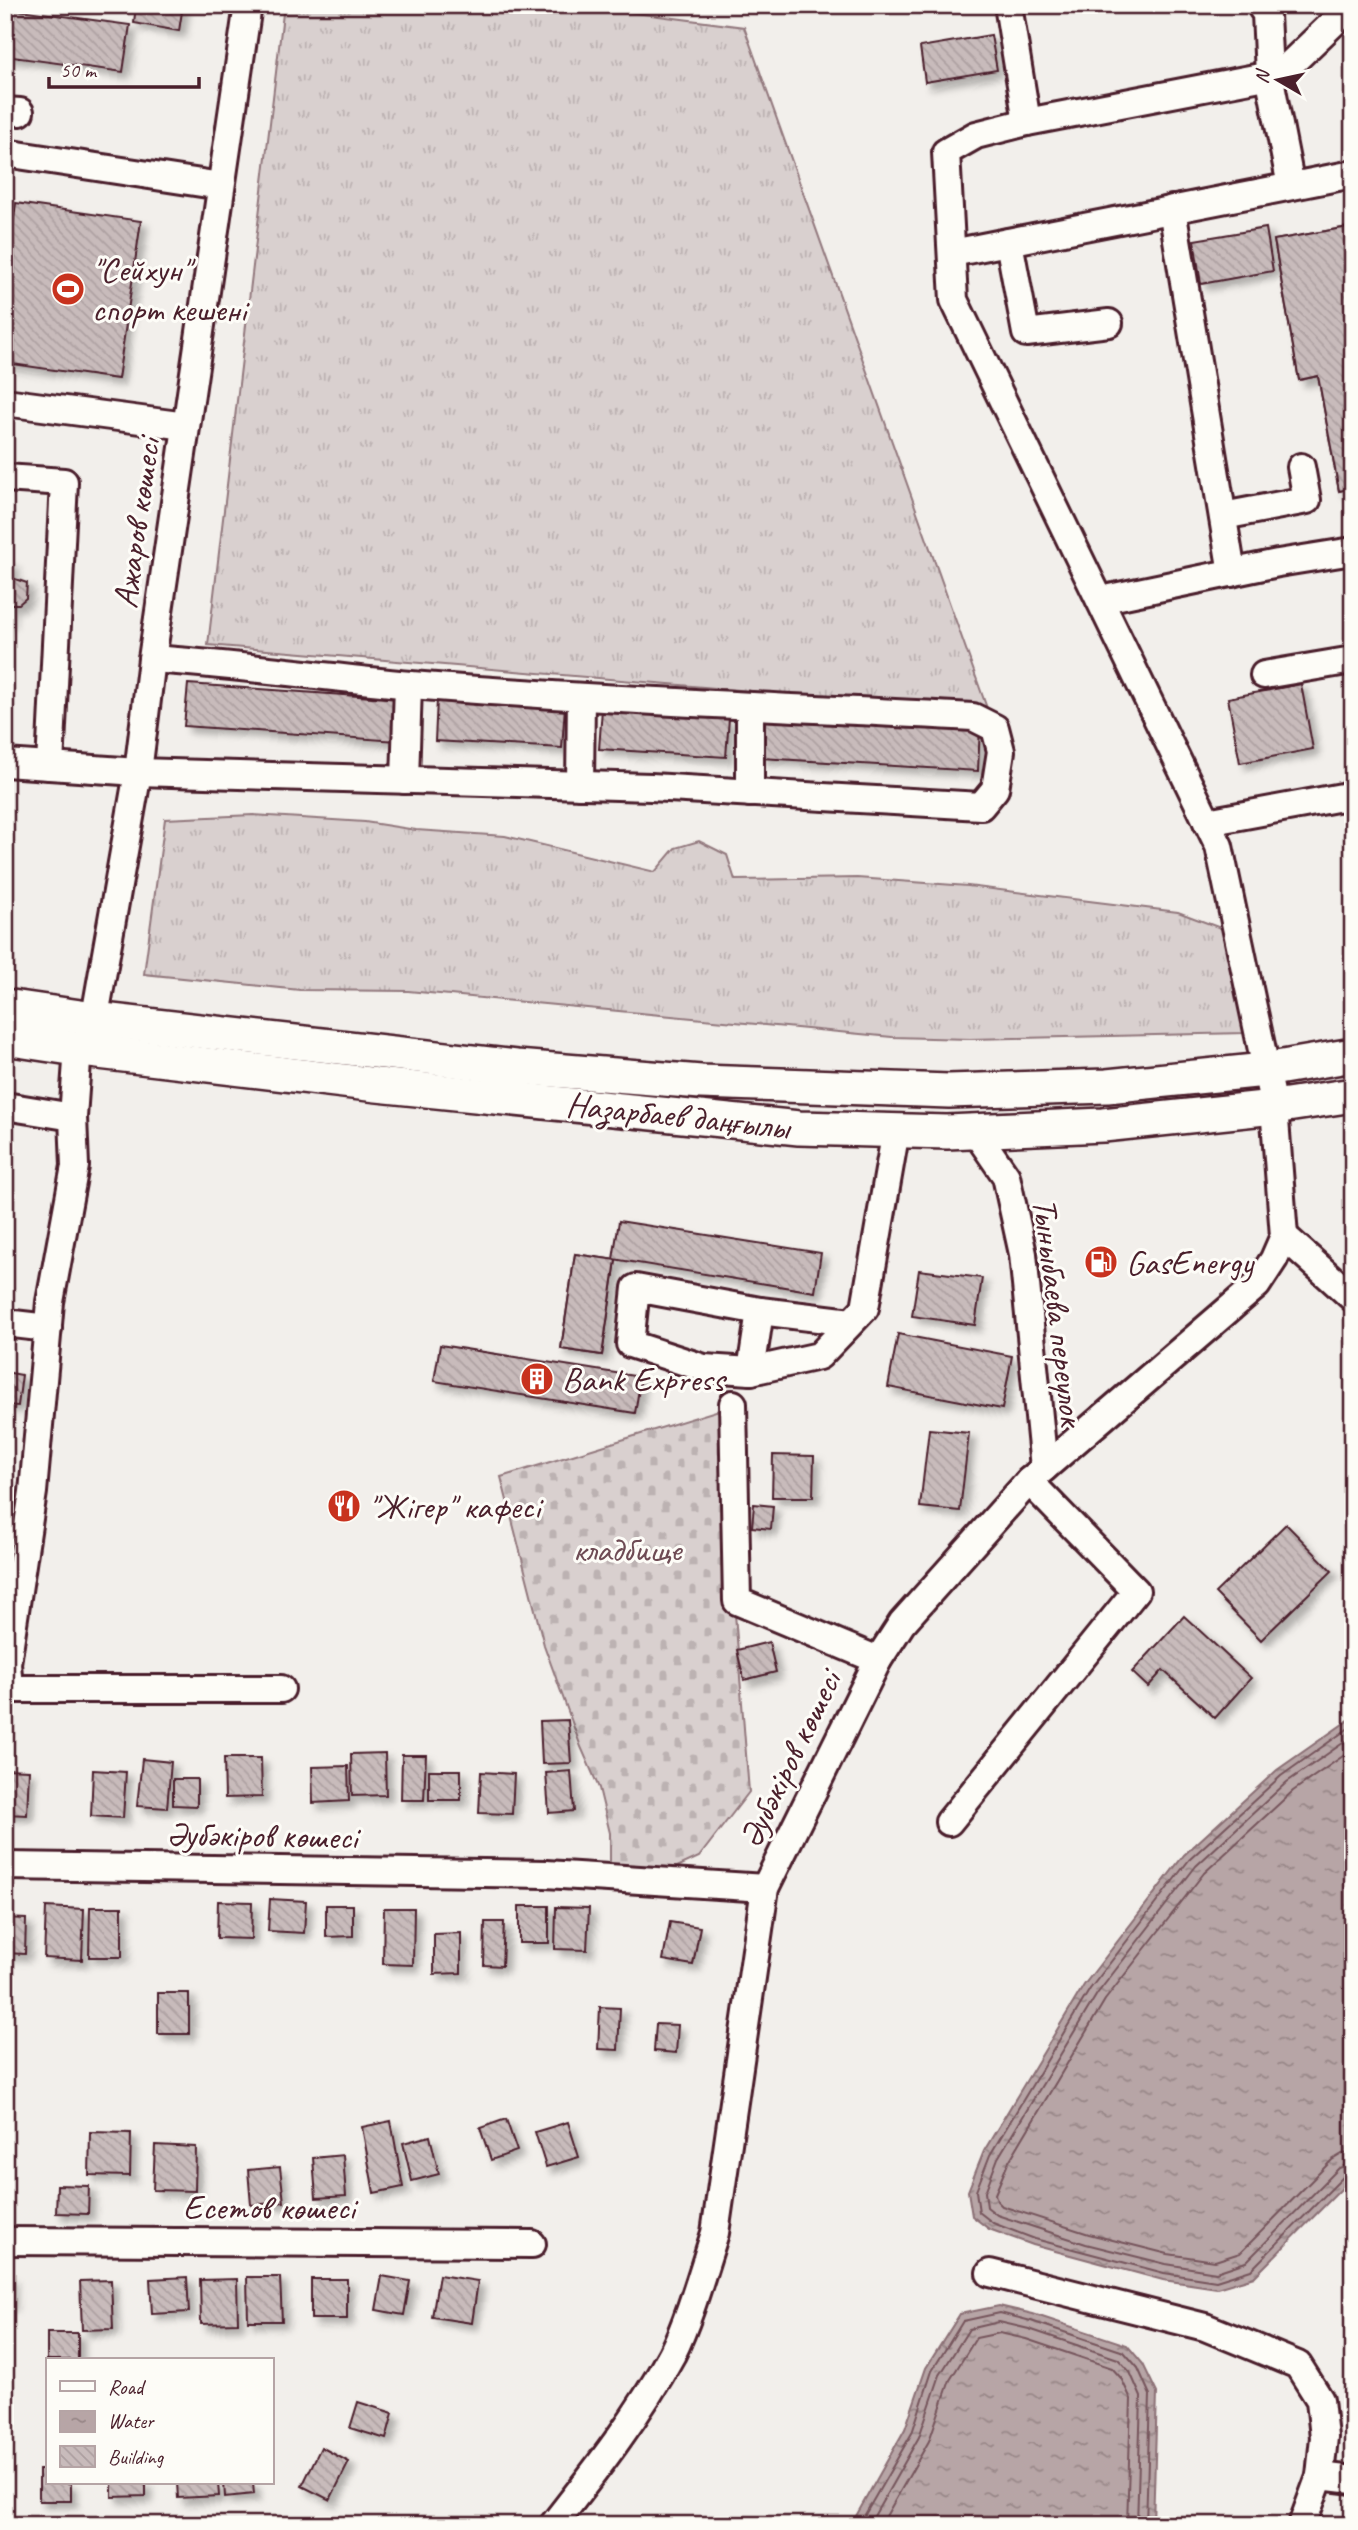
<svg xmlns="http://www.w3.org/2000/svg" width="1358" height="2530" font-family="Caveat,sans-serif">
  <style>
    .grass { fill: url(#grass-tufts); stroke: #92787d; stroke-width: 2 }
    .cemetery { fill: url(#cemetery-stones); stroke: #92787d; stroke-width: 2 }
    .water { fill: url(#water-ripples); stroke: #8b6f75; stroke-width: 2 }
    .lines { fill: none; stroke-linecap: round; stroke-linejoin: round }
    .shore { stroke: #76555c; stroke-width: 2 }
    .building { fill: url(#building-back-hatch); stroke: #4a1f2b; stroke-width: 2; filter: url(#shadow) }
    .minor-casing { stroke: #4a1f2b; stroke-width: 32 }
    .major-casing { stroke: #4a1f2b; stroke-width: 38 }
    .minor { stroke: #fdfcf7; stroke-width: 26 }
    .major { stroke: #fdfcf7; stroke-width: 33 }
    .labels { text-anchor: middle; stroke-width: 6; stroke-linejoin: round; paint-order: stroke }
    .poi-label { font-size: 35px; fill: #4a1f2b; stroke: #fdfcf7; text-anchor: start }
    .street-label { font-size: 35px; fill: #4a1f2b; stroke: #fdfcf7 }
    .park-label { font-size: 35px; fill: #6e4b54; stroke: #fdfcf7 }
  </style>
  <defs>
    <pattern id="grass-tufts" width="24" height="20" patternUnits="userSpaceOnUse" patternTransform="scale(1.75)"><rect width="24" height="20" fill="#d9d0cf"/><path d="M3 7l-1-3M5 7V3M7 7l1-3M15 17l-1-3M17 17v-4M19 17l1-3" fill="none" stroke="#bcb2b2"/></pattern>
    <pattern id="cemetery-stones" width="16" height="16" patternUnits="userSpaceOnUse" patternTransform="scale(1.75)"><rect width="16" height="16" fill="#d9d0cf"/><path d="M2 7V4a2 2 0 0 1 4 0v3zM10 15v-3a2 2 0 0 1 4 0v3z" fill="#bcb2b2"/></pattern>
    <pattern id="water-ripples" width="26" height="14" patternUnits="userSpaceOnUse" patternTransform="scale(1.75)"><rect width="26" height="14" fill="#b7a5a6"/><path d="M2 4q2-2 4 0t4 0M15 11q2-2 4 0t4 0" fill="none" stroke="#978687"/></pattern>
    <pattern id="building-back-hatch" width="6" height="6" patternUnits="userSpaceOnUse" patternTransform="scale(1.75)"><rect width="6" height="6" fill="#c8bbbb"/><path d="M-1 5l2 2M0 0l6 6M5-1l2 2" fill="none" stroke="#ada0a1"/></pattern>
    <filter id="shadow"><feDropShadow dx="6" dy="6" stdDeviation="3.5" flood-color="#0004"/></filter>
  </defs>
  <rect width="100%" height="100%" fill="#f2efeb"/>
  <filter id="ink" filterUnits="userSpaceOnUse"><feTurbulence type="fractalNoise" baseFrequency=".0143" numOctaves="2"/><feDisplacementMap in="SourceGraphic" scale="14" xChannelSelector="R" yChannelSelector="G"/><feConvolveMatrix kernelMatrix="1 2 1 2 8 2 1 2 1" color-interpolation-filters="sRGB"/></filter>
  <g filter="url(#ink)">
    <g class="grass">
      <polygon points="284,5 573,5 744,27 988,711 208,645"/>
      <polygon points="253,815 365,822 416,830 505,836 655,872 675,848 699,841 727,855 735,880 857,878 968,886 1178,912 1226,930 1245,1033 970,1039 892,1037 408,991 300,990 144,974 165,819"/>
    </g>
    <polygon class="cemetery" points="719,1410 749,1792 699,1857 664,1873 610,1868 610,1833 599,1788 581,1747 544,1645 501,1477"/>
    <g class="water">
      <polygon points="1353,1717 1353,2177 1254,2277 1217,2288 1163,2280 1033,2245 989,2229 972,2216 968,2191 984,2151 1084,1985 1184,1855 1277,1770"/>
      <polygon points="999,2306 1033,2314 1127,2345 1143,2364 1157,2393 1153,2525 851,2525 905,2429 926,2368 960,2314"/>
    </g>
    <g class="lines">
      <g class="shore">
        <polyline points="1353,1725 1281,1776 1189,1860 1090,1989 990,2155 976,2191 979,2212 993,2223 1035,2239 1164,2273 1216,2281 1251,2270 1345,2175 1353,2172"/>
        <polyline points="1353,1736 1287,1782 1196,1866 1097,1994 998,2158 985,2192 987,2207 997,2215 1086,2244 1166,2264 1216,2272 1246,2262 1339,2168 1353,2163"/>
        <polyline points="1353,1749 1293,1791 1204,1873 1105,2000 1008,2163 995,2194 997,2201 1002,2206 1089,2234 1168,2254 1215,2261 1240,2253 1332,2160 1342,2154 1353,2153"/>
        <polyline points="859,2525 912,2433 932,2371 963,2321 1000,2313 1031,2321 1124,2352 1138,2368 1150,2395 1146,2525"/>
        <polyline points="869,2525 919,2437 940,2375 969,2329 999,2322 1029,2329 1118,2359 1130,2372 1141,2397 1137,2525"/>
        <polyline points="881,2525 929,2441 950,2380 976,2338 1000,2333 1026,2339 1112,2368 1121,2378 1131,2399 1127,2525"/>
      </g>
    </g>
    <g class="building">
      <polygon points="136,5 183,5 179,31 134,23"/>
      <polygon points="5,8 130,25 123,72 5,56"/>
      <polygon points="991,35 997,70 925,82 920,47"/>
      <polygon points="16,203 141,221 118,379 5,363 5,282"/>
      <polygon points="1349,227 1353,249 1351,508 1348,489 1339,491 1318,376 1299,380 1274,240"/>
      <polygon points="1349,227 1353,249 1351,508 1348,489 1339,491 1318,376 1299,380 1274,240"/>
      <polygon points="1266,228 1273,271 1201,284 1194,240"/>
      <polygon points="5,559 13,565 12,578 27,583 26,598 19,604 10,604 8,621 5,624"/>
      <polygon points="188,684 400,699 397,741 184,726"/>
      <polygon points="1301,684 1313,749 1240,763 1228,698"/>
      <polygon points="437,699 565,706 562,748 435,741"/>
      <polygon points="602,709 729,718 726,757 599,749"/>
      <polygon points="764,712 980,725 978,771 761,758"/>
      <polygon points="619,1221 821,1253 815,1292 613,1259"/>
      <polygon points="575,1254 616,1260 602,1355 561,1349"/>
      <polygon points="575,1254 616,1260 602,1355 561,1349"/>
      <polygon points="919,1270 982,1278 975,1325 912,1316"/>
      <polygon points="898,1334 1012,1356 1002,1409 888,1387"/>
      <polygon points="440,1345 641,1377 635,1413 434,1381"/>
      <polygon points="5,1372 22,1375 18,1406 5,1405"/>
      <polygon points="929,1429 969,1433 960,1511 920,1507"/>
      <polygon points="773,1455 814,1456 813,1497 772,1497"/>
      <polygon points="754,1504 773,1506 771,1529 752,1527"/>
      <polygon points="1286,1524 1332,1571 1261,1640 1215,1593"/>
      <polygon points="1184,1616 1251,1678 1215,1718 1163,1670 1148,1687 1132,1672"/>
      <polygon points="769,1642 776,1672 744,1680 737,1650"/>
      <polygon points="568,1720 571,1763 542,1764 540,1721"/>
      <polygon points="385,1753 386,1795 352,1796 351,1754"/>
      <polygon points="402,1755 426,1755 424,1800 401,1800"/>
      <polygon points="224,1758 261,1758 262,1797 225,1798"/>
      <polygon points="142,1759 171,1762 167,1808 137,1806"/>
      <polygon points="348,1766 349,1801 313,1803 312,1767"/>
      <polygon points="5,1769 29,1770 27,1815 5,1814"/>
      <polygon points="93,1770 126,1772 123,1818 91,1816"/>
      <rect x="429" y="1770" width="32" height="30"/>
      <polygon points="571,1771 574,1811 549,1813 546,1773"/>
      <polygon points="481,1772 514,1774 512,1814 479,1813"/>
      <polygon points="173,1779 197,1779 197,1806 173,1805"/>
      <polygon points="270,1899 306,1901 304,1933 268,1931"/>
      <polygon points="218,1901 252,1902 251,1939 217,1938"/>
      <polygon points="326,1905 353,1905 353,1936 326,1937"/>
      <rect x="519" y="1906" width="30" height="37"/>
      <polygon points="46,1907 84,1909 82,1960 44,1958"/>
      <polygon points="90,1907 122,1907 122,1957 89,1957"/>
      <polygon points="556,1907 589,1908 587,1950 555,1949"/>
      <polygon points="384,1908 414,1908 413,1965 383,1964"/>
      <polygon points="5,1918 26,1919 25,1954 5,1953"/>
      <polygon points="485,1922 504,1922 502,1966 484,1965"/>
      <polygon points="670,1922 700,1927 693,1965 663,1960"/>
      <polygon points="461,1933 461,1973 434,1974 434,1934"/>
      <rect x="158" y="1993" width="31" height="41"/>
      <polygon points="600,2007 620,2008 618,2050 598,2049"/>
      <polygon points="656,2024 678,2025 676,2053 654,2051"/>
      <polygon points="506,2119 517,2151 491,2160 480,2128"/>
      <polygon points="391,2121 403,2187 374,2193 362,2127"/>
      <polygon points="568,2122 579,2157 546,2167 535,2132"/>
      <polygon points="90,2132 131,2133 130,2176 89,2175"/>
      <polygon points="430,2136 439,2174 412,2181 403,2143"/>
      <polygon points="155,2145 196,2147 195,2191 153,2190"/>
      <polygon points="343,2155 346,2196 316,2198 313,2158"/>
      <polygon points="280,2167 284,2202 251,2205 248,2170"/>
      <polygon points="57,2185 89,2186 88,2214 56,2213"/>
      <polygon points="439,2275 478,2281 472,2323 432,2317"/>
      <rect x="5" y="2276" width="5" height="29"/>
      <polygon points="382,2276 410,2281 404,2315 376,2310"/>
      <polygon points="187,2277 189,2312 152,2314 150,2279"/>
      <polygon points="247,2277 280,2277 282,2321 248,2321"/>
      <polygon points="237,2279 238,2323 201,2324 200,2280"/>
      <rect x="311" y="2279" width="36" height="40"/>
      <polygon points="111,2280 113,2329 82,2330 80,2281"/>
      <polygon points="47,2333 78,2333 78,2360 47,2360 47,2368"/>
      <polygon points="358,2402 393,2413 386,2439 350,2428"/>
      <polygon points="321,2447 349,2462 330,2500 302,2486"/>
      <polygon points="39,2470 47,2470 47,2483 71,2483 71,2501 39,2501"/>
      <polygon points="112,2483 146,2483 146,2496 112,2497"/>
      <polygon points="177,2483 218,2483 219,2496 178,2498"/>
      <polygon points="224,2483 253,2483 254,2494 225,2497"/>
    </g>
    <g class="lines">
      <defs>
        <g id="minor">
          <polyline points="1008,5 1027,122"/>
          <polyline points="1260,5 1266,14 1269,74 1291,186"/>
          <polyline points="5,111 20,112"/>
          <polyline points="5,153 221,186"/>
          <polyline points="1172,209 1232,573"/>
          <polyline points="1009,242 1026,333 1109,323"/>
          <polyline points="952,253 1353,174"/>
          <polyline points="5,402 186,426"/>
          <polyline points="5,478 64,482 50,766"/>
          <polyline points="1223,516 1307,500 1301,467"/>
          <polyline points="1100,600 1278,563 1353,551"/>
          <polyline points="1264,675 1353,660"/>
          <polyline points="750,706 750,793"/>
          <path d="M5,763L138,772L651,787L981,806L995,789L1001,751L995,728L973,717C785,707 598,700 411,685C324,677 238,665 152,659"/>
          <polyline points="405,780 408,685"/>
          <polyline points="580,785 581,697"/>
          <polyline points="1207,822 1353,795"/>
          <polyline points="91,1039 138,772 152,659 248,5"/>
          <polyline points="5,1106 73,1117"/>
          <polyline points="975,1131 1006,1176 1023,1254 1044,1468"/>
          <polyline points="1284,1236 1353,1298"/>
          <polyline points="851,1322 760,1311 636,1288 630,1344 704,1368 751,1371 819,1356 865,1308 896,1130"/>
          <polyline points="5,1323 48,1328"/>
          <polyline points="751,1371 760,1311"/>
          <polyline points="733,1404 737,1601 878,1660"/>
          <polyline points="5,1689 281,1689"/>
          <polyline points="9,1689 7,1663 33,1492 50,1302 75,1166 73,1117 78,1048"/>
          <polyline points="949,1822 1136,1591 1029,1481"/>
          <polyline points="5,1866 546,1874 765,1888"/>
          <polyline points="5,2241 532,2244"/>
          <polyline points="990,2273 1205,2327 1298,2365 1320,2400 1324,2437 1320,2476 1302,2525"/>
          <polyline points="1320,2476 1353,2480"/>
          <path d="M553,2525C596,2470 639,2415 672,2354C689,2320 703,2270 715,2233L765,1888L878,1660L902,1623L1029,1481L1257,1285L1274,1259L1284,1236L1274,1107L1219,846L954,300L946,152L976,135L1027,122L1281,73L1352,5"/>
        </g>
        <g id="major">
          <polyline points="5,1006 94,1019 516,1067 701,1082 949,1091 1107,1086 1265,1070 1353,1055"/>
          <polyline points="5,1038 90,1051 377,1085 799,1128 947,1132 1103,1125 1274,1107 1353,1095"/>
        </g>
      </defs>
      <use href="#minor" class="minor-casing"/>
      <use href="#major" class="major-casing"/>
      <use href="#minor" class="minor"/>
      <use href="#major" class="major"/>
    </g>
  </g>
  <defs>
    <symbol id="stadium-disc" viewBox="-11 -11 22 22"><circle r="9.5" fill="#c8321e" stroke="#fdfcf7"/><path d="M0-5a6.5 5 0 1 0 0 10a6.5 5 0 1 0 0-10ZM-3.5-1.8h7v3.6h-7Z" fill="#fff"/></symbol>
    <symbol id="fuel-disc" viewBox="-11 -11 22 22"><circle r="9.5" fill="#c8321e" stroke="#fdfcf7"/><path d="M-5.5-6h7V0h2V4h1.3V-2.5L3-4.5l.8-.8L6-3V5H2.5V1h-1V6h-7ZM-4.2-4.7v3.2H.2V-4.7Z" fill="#fff"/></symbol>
    <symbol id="building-disc" viewBox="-11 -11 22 22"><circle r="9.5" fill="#c8321e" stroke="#fdfcf7"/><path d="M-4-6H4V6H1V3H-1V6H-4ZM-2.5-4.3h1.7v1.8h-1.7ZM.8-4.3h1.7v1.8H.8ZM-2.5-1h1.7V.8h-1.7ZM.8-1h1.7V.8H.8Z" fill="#fff"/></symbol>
    <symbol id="restaurant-disc" viewBox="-11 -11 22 22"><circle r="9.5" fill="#c8321e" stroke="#fdfcf7"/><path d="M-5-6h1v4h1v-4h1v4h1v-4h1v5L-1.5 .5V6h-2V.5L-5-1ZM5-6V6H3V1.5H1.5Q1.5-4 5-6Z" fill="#fff"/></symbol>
  </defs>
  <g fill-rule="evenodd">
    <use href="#stadium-disc" x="49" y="270" width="38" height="38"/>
    <use href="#fuel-disc" x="1082" y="1243" width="38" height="38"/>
    <use href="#building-disc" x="518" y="1360" width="38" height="38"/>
    <use href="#restaurant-disc" x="325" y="1487" width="38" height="38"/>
  </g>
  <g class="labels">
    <g class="poi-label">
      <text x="92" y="281">"Сейхун"<tspan x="92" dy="40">спорт кешені</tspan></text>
      <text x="1126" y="1274">GasEnergy</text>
      <text x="562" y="1391">Bank Express</text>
      <text x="368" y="1518">"Жігер" кафесі</text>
    </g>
    <g class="street-label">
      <text transform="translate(136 523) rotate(-82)" y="12">Ажаров көшесі</text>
      <text transform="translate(678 1115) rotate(6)" y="12">Назарбаев даңғылы</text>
      <text transform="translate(1059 1312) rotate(83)" y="12">Тыныбаева переулок</text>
      <text transform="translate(789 1759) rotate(-64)" y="12">Әубәкіров көшесі</text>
      <text transform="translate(262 1835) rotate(1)" y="12">Әубәкіров көшесі</text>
      <text x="269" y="2219">Есетов көшесі</text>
    </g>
    <g class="park-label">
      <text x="627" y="1561">кладбище</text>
    </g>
  </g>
  <rect width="1358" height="2530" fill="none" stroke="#fdfcf7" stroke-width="28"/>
  <rect x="14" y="14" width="1330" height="2502" fill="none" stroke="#4a1f2b" stroke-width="2.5" filter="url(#ink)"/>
  <rect x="46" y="2358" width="228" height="126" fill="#fdfcf7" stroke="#b5a4a5" stroke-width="2"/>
  <rect x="60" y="2381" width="35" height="10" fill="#fdfcf7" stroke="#b5a4a5" stroke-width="2"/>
  <text x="108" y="2394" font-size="21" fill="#4a1f2b">Road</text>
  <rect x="60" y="2411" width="35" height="21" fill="url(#water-ripples)" stroke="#b5a4a5" stroke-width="2"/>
  <text x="108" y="2428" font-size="21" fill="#4a1f2b">Water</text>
  <rect x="60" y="2446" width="35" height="21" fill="url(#building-back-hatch)" stroke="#b5a4a5" stroke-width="2"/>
  <text x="108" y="2464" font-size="21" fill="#4a1f2b">Building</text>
  <g transform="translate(1278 80) rotate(279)" stroke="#fdfcf7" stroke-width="5" paint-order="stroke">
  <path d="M0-5L12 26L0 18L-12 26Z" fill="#4a1f2b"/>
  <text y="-10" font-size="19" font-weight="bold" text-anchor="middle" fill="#4a1f2b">N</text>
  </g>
  <path d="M49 77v10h150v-10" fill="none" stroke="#4a1f2b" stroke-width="3.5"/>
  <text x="60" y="77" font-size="21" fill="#4a1f2b" stroke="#fdfcf7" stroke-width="5" paint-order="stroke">50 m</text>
</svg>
